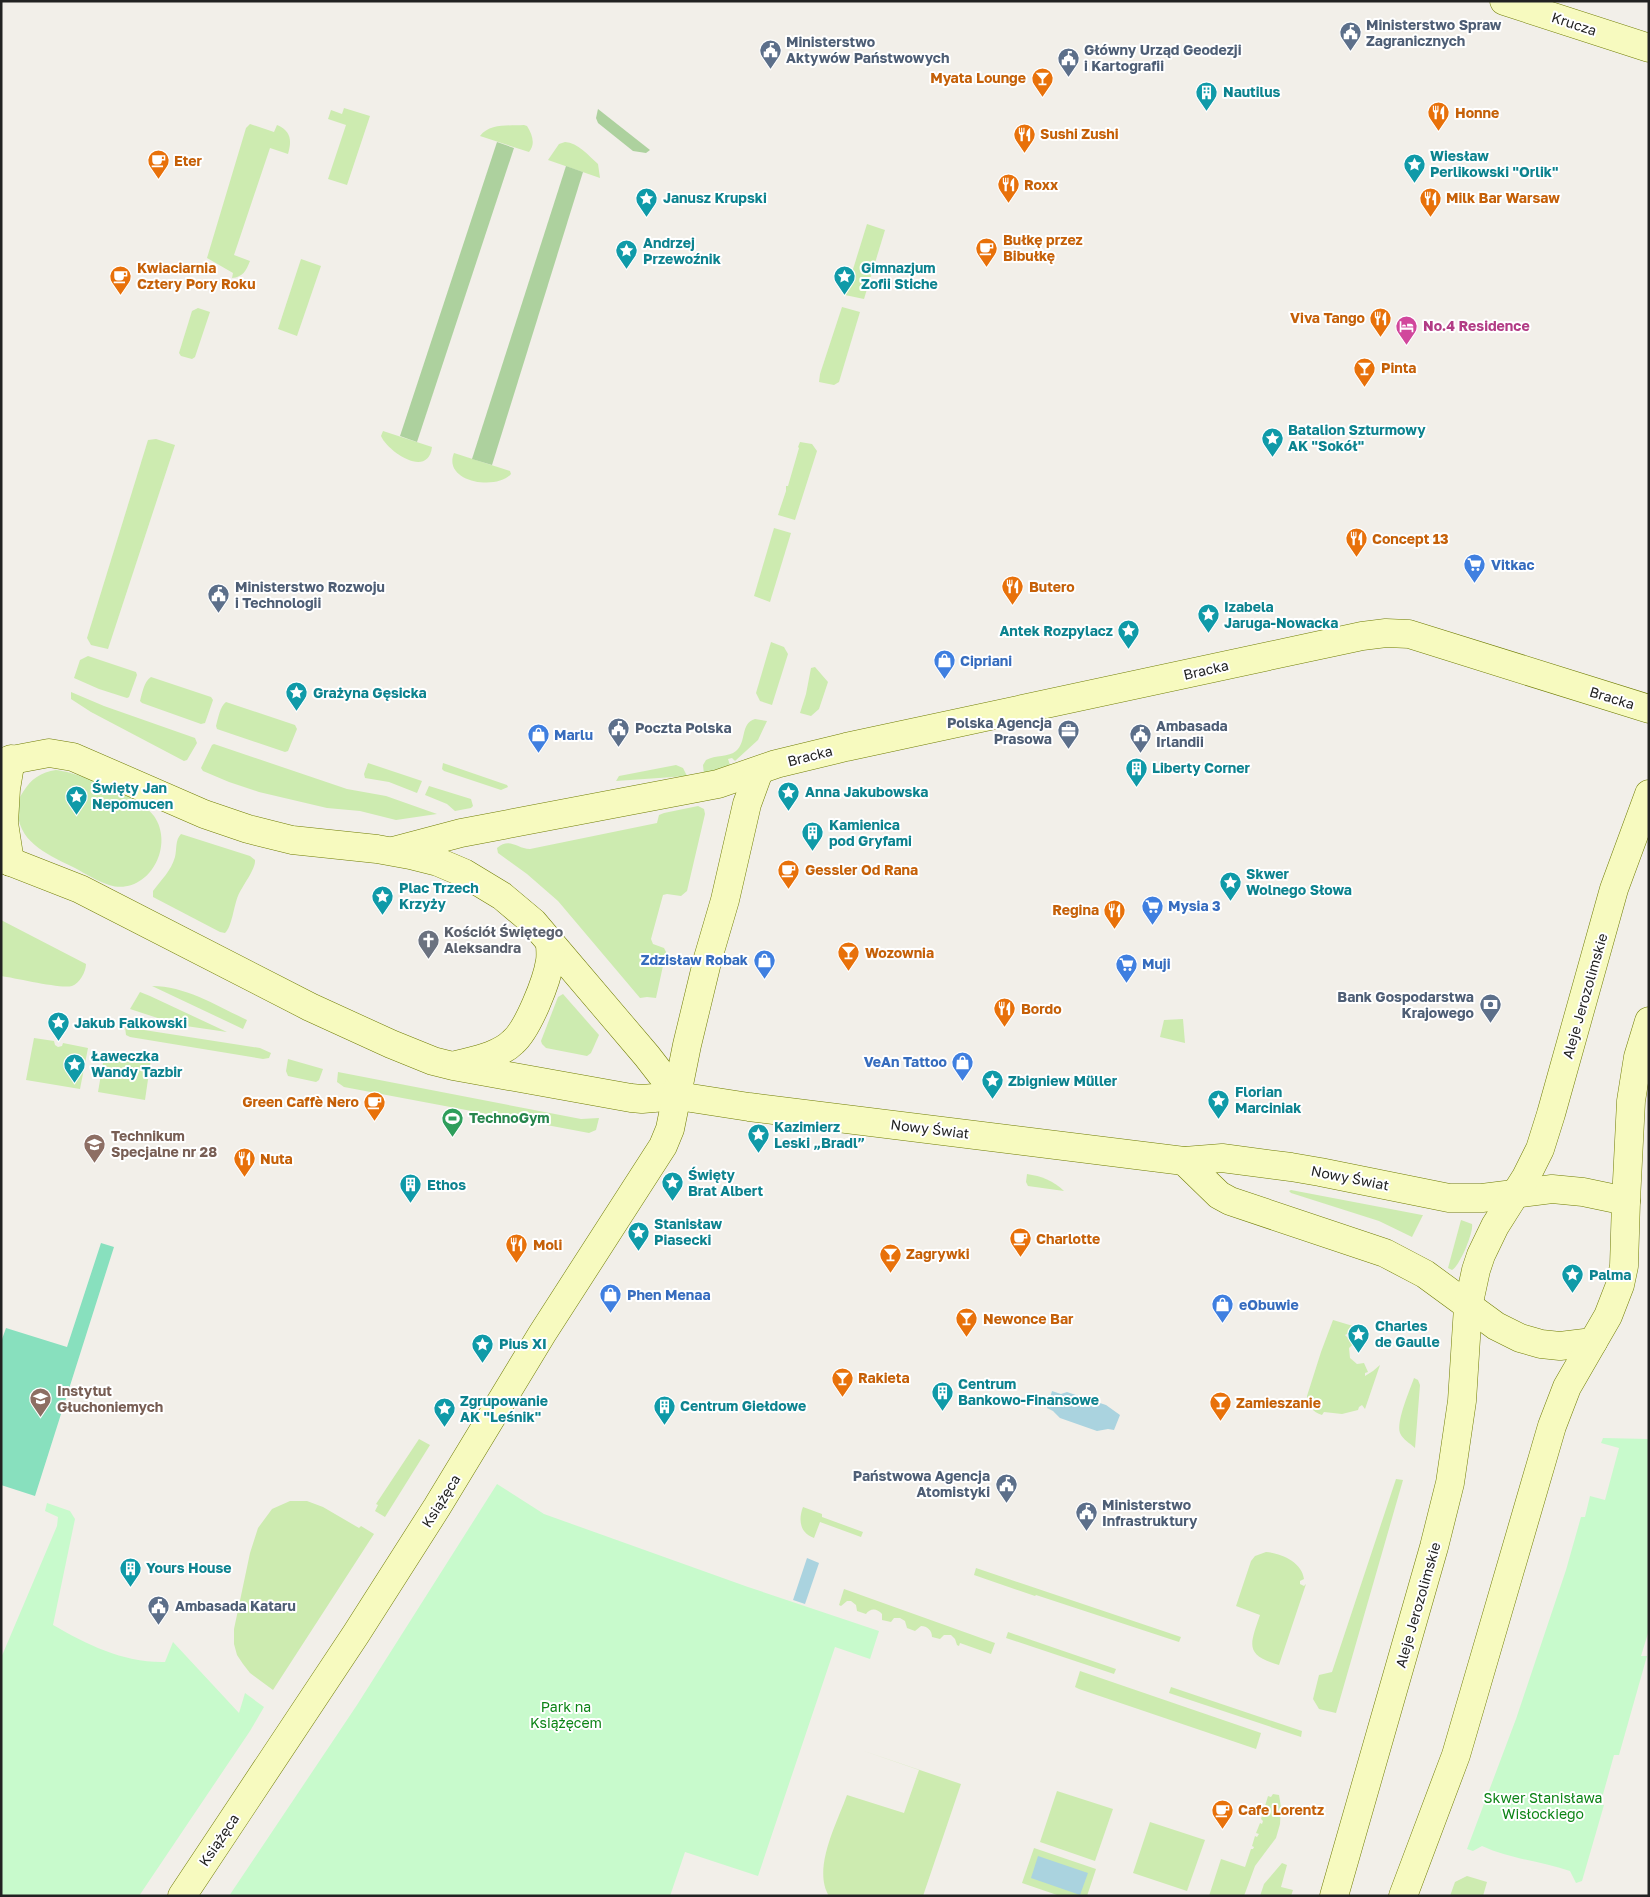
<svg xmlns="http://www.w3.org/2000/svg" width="1650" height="1897" font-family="'Golos Text',sans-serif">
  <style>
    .grass { fill: #cdebb0 }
    .forest { fill: #add19e }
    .park { fill: #c8facc }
    .pitch { fill: #88e0be }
    .water { fill: #aad3df }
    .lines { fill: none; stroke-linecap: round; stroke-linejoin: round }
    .secondary-casing { stroke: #707d05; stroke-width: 29 }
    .secondary { stroke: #f7fabf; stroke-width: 28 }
    .labels { text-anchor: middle; stroke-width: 4; stroke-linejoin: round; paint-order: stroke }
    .street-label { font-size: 14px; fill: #222; stroke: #fff }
    .service-label { font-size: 14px; font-weight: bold; fill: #4e5e75; stroke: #fff; text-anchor: start }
    .food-label { font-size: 14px; font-weight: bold; fill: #c56008; stroke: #fff; text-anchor: start }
    .culture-label { font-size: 14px; font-weight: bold; fill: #0d838f; stroke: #fff; text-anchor: start }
    .hotel-label { font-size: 14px; font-weight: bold; fill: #b23c85; stroke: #fff; text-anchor: start }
    .shop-label { font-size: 14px; font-weight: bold; fill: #366cbe; stroke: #fff; text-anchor: start }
    .worship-label { font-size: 14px; font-weight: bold; fill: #5b616d; stroke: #fff; text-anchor: start }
    .leisure-label { font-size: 14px; font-weight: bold; fill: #27864d; stroke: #fff; text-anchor: start }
    .education-label { font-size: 14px; font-weight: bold; fill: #785e54; stroke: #fff; text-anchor: start }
    .park-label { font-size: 14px; fill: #0c8416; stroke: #fff }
  </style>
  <rect width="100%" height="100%" fill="#f2efe9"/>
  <g class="grass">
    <polygon points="344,108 370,116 347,185 328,179 346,125 328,119 331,110 342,114"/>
    <path d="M250,124L274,132L277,125C291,131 292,140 288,154L270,148L234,255L250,261C246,271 243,277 232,278L233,273L207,258L246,128Z"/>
    <path d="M524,125L527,126C532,134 536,144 529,152L480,136C490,123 509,126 524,125Z"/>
    <path d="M565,142C578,143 588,155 598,164L600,178L548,160L559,144Z"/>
    <polygon points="867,224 885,230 864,299 845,295"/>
    <polygon points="301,259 321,266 297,336 278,329"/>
    <polygon points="842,307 860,312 839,382 834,385 819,382 820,374"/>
    <polygon points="198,308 210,312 195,357 192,359 181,356 179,353 192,311"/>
    <path d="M383,431L432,447C428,479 388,452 381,436Z"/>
    <polygon points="156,439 175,445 108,649 91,645 87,638 148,440"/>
    <polygon points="800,442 812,444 817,451 795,520 778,515 786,491 786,486 788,486 799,448 798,447"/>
    <path d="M454,453L510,471L511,474C497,491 442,482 454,453Z"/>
    <polygon points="774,528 791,533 770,602 754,596"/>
    <polygon points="771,642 784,647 788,654 772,705 760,701 756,693"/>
    <polygon points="88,656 136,672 137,675 129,697 127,698 99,689 74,678 80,660"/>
    <polygon points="815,667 828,682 819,709 811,716 800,713 806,694 811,668"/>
    <path d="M151,677L211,697L213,700L205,723L201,724L142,703L140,701C142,694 144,681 151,677Z"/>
    <polygon points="71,692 104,706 195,738 197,743 187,760 184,761 91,712 71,699"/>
    <path d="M226,702L295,725L297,729L288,751L285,752L217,729L216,726C218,719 220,706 226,702Z"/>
    <path d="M755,719L767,721L758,740L735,761L732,758L728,759L730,765L719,772L704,775L703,765L706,760C715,755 729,757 736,751C747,742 740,723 755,719Z"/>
    <polygon points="214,744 347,789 386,796 437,814 396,820 360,811 327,808 259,792 229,782 203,771 201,768 212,745"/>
    <polygon points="368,763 422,781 417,793 389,782 365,778 364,774"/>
    <polygon points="443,763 507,785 508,787 501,790 444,771 442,769"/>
    <polygon points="676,765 683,768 687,776 616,781 619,776"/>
    <path d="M56,770C78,772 142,798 154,816C176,848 146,897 109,885C97,881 86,874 75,868C51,856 20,844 18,814C17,806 18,799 23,792C31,779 41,772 56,770Z"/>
    <polygon points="429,786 471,799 473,806 471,808 455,811 447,804 425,795"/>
    <path d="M698,806L704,809L705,814L687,891L681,896L667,894L663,895L651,939L653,944L664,948L666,952L656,998L647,997L640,998L558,901L527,874L498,853L497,848C510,837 517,849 530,849L657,823L659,815L664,813Z"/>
    <path d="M181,834L250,856L255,860C256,869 242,886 238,896C234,905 232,927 225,933L220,932L153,897V891C161,880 171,871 175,857C177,849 175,840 181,834Z"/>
    <path d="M1,920L86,964C86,972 79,984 72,986C60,989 16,978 1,976Z"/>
    <path d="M152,986C186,986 217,1006 247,1020L243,1029Z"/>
    <polygon points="140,992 150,996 227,1032 179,1025 130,1009"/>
    <polygon points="563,994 599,1035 591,1053 587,1056 546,1048 542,1044 541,1041 558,997"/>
    <polygon points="1183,1019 1185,1043 1160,1037 1164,1020"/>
    <polygon points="125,1027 260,1048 271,1053 269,1058 263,1059 130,1037 126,1035"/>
    <polygon points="34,1038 54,1041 55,1045 58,1047 62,1046 63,1043 88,1048 80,1089 26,1080"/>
    <polygon points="105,1051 151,1059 145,1100 98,1092"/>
    <polygon points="288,1059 323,1069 319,1080 316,1082 288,1076 286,1071"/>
    <polygon points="338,1072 581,1119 599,1118 596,1130 589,1133 344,1087 337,1082"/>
    <path d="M1027,1174C1041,1176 1054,1181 1064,1191L1028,1186L1026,1182Z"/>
    <polygon points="1291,1190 1422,1215 1423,1215 1412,1237 1379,1221 1291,1193 1289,1191"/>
    <path d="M1461,1220L1472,1224C1474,1232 1459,1267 1452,1270L1448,1268Z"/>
    <path d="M1333,1320L1363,1329L1355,1330L1345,1335L1347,1337L1350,1334L1354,1343L1349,1348L1350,1358L1357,1364L1364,1363L1368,1372L1365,1373V1376L1373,1371L1380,1365L1365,1409L1362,1405L1359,1407L1358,1410L1342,1414L1324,1412L1322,1415C1313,1412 1307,1406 1307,1396L1321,1352Z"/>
    <path d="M1414,1378L1418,1380L1420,1385L1415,1448C1410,1443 1403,1440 1400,1433C1396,1421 1410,1390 1414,1378Z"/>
    <polygon points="419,1439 430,1445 385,1517 375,1511 378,1505 376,1504"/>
    <polygon points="1396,1479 1403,1480 1336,1713 1319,1709 1313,1699 1319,1675 1332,1672"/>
    <polygon points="290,1501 307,1501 323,1507 359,1528 361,1526 374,1534 273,1690 250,1673 243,1664 237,1655 234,1644 234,1629 250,1553 258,1528 272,1509"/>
    <path d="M803,1507L822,1514V1517L863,1532L861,1537L820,1522L814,1538C800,1533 798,1520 803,1507Z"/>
    <path d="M1266,1552C1281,1553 1302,1562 1304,1579L1300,1581V1584L1304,1586L1306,1584L1279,1665C1244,1655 1250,1645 1260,1615L1236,1606L1251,1561L1255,1556Z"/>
    <polygon points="976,1568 1181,1637 1179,1642 1036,1595 1035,1596 974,1575"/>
    <path d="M844,1589L995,1643L991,1654L960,1643L959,1646L957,1645L955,1639L951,1635H944L940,1639L932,1637C932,1630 927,1626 921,1626L915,1631L907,1628L905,1621L900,1618H894L891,1622L882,1620V1614C877,1608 870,1608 866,1614L857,1611L856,1605L851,1601H847L841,1606L839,1605Z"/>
    <polygon points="1008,1632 1116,1669 1114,1674 1006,1638"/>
    <polygon points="1080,1671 1261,1733 1256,1749 1079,1689 1075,1687"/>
    <polygon points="1171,1687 1302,1731 1301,1737 1169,1693"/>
    <path d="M861,1750L961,1784L923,1896H829C812,1869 837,1823 847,1795L904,1813L919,1770Z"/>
    <polygon points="1057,1791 1113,1809 1095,1861 1040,1842"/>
    <polygon points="1273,1794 1279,1795 1281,1807 1280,1824 1276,1838 1255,1866 1244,1896 1209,1896 1221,1859 1245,1867 1251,1849 1253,1849 1254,1847 1252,1846 1255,1836 1257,1837 1259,1834 1256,1833 1260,1823 1262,1824 1263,1821 1261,1819 1264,1810 1267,1810 1268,1807 1265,1806 1268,1796 1271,1797"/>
    <polygon points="1150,1822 1205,1840 1187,1891 1133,1873"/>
    <polygon points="1034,1848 1096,1869 1087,1896 1060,1896 1022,1883"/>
    <polygon points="1282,1863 1287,1865 1281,1887 1293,1890 1291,1896 1260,1896 1264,1884"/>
    <polygon points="1467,1876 1487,1882 1483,1896 1450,1896 1455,1882"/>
  </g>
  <g class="forest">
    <polygon points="598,109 650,150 646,153 633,151 598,123 596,118"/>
    <polygon points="497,142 514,148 417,442 400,436"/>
    <polygon points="566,166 583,172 492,465 472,459"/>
  </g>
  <g class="park">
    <path d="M1603,1438L1649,1439V1630L1641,1656H1647L1619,1755H1614L1600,1805H1604L1582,1881L1576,1883L1570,1871C1541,1861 1510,1859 1482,1846L1473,1851L1467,1849L1516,1719L1566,1570L1581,1517H1585L1590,1496L1605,1500L1619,1448L1601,1443Z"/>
    <polygon points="497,1484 544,1514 748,1587 879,1631 870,1659 835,1647 758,1876 685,1852 670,1896 229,1896 357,1705"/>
    <path d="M47,1503L70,1511L75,1519L53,1625C88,1645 124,1663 165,1662L173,1642L239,1713L245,1693L264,1707L250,1731L139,1896H1V1658L57,1526L58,1517L45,1511Z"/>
  </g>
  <polygon class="pitch" points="101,1243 114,1247 35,1496 1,1485 1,1342 6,1328 67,1347"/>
  <g class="water">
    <polygon points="1052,1391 1061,1394 1067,1392 1106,1405 1120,1415 1114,1430 1108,1429 1097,1431 1060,1418 1053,1411 1047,1408"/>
    <polygon points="807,1558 819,1563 805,1604 793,1600"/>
    <polygon points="1038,1856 1088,1873 1080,1895 1031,1878"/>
  </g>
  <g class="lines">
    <defs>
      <g id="secondary">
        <polyline points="1504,1 1649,48"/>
        <polyline points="1,762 49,753 73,757 204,814 248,829 292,840 377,849 410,855 438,862 464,873 502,896 533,922 647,1056 678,1096"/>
        <polyline points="393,851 461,833 718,784 776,764 846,747 1362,636 1386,633 1409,634 1649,709"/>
        <polyline points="1,858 80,889 310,1007 391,1044 433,1061 453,1066 631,1098 642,1099 678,1096 749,1107 1184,1161 1222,1158 1291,1167 1320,1172 1449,1198 1482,1198 1552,1189 1583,1192 1626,1201"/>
        <polyline points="10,862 4,823 6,789 11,759"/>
        <path d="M456,1065C475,1060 499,1056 513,1042C528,1029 547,981 550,961C551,955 550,948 550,942"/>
        <polyline points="1184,1161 1219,1195 1230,1201 1385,1253 1425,1274 1496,1326 1520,1338 1541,1344 1560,1346 1593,1342"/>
        <polyline points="182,1896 356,1634 437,1507 542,1334 663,1146 670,1129 687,1045 708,958 725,900 747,804 759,771"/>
        <polyline points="1334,1896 1434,1547 1450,1483 1462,1401 1468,1307 1476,1270 1481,1255 1495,1226 1526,1177 1540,1149 1551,1114 1614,889 1649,794"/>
        <polyline points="1403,1896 1456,1755 1552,1426 1567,1387 1608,1316 1620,1285 1624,1266 1626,1201 1631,1101 1638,1057 1649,1021"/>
      </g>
    </defs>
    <use href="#secondary" class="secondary-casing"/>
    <use href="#secondary" class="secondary"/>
  </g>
  <defs>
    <symbol id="civic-pin" viewBox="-11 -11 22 30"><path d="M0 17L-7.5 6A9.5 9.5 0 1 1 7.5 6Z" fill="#5c6f8a" stroke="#fff"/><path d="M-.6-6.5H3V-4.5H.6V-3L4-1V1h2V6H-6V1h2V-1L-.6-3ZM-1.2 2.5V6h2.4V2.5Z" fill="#fff"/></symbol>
    <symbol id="bar-pin" viewBox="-11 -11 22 30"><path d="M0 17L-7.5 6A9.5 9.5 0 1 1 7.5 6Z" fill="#e8710a" stroke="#fff"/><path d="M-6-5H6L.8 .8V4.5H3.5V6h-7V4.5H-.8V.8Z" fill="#fff"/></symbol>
    <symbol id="building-pin" viewBox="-11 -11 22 30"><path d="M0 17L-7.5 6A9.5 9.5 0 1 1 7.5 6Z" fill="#0f9aa8" stroke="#fff"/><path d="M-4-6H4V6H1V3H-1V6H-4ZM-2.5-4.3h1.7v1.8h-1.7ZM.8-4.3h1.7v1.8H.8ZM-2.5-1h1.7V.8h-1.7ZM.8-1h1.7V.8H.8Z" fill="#fff"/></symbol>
    <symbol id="restaurant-pin" viewBox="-11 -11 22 30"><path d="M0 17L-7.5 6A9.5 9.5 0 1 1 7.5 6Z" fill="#e8710a" stroke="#fff"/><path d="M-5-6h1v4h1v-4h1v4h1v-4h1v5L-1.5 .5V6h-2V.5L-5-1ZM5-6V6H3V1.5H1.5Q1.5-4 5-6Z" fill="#fff"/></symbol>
    <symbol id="cafe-pin" viewBox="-11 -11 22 30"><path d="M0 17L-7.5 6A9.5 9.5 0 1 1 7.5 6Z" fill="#e8710a" stroke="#fff"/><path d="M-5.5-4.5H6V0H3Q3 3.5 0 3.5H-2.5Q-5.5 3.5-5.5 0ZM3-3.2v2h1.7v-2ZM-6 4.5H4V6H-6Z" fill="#fff"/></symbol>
    <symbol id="sight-pin" viewBox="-11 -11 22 30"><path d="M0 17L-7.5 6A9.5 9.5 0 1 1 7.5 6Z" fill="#0f9aa8" stroke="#fff"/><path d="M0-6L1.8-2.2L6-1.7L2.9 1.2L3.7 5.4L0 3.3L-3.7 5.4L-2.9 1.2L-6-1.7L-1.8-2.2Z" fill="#fff"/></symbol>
    <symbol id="hotel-pin" viewBox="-11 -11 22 30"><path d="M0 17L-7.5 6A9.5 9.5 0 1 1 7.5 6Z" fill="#d1479c" stroke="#fff"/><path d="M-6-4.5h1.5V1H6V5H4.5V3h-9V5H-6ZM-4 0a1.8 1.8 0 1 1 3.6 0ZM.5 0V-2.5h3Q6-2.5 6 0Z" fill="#fff"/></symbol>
    <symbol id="supermarket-pin" viewBox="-11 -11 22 30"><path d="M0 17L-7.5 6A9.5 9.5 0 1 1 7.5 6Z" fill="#3f7fe0" stroke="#fff"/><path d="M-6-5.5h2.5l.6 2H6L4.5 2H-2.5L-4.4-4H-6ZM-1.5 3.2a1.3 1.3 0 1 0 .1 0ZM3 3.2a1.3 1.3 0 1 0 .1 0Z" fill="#fff"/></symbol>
    <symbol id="shop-pin" viewBox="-11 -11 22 30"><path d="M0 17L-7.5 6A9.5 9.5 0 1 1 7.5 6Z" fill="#3f7fe0" stroke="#fff"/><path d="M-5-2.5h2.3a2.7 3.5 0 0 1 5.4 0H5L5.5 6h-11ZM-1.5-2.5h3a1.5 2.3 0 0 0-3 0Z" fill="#fff"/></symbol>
    <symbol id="office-pin" viewBox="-11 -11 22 30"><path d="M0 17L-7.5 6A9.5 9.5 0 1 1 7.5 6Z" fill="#5c6f8a" stroke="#fff"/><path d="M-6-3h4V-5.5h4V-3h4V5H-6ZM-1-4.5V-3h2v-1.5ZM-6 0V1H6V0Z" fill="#fff"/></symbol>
    <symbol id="church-pin" viewBox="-11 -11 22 30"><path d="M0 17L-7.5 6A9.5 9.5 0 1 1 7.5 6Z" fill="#6b7280" stroke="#fff"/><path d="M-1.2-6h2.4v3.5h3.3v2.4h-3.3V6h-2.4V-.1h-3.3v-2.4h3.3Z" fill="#fff"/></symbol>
    <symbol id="bank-pin" viewBox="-11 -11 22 30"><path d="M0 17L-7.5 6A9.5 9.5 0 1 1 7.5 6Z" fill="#5c6f8a" stroke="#fff"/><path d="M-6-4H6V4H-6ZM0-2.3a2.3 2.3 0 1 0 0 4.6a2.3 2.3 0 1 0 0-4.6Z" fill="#fff"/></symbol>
    <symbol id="stadium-pin" viewBox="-11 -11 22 30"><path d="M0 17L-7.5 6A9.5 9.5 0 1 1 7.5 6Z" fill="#2e9e5b" stroke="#fff"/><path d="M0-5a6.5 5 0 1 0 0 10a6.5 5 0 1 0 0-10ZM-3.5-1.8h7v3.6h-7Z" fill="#fff"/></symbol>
    <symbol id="school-pin" viewBox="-11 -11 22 30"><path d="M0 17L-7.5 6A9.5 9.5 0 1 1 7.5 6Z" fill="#8d6e63" stroke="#fff"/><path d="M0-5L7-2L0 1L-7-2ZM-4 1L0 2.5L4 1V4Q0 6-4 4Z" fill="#fff"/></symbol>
  </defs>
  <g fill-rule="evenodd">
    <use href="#civic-pin" x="1338" y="20" width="25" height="34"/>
    <use href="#civic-pin" x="758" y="38" width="25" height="34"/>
    <use href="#civic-pin" x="1056" y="46" width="25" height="34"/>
    <use href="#bar-pin" x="1030" y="66" width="25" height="34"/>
    <use href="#building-pin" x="1194" y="80" width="25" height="34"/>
    <use href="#restaurant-pin" x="1426" y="100" width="25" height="34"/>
    <use href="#restaurant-pin" x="1012" y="122" width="25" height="34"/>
    <use href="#cafe-pin" x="146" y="148" width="25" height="34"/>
    <use href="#sight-pin" x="1402" y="152" width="25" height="34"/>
    <use href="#restaurant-pin" x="996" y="172" width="25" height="34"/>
    <use href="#sight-pin" x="634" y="186" width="25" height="34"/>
    <use href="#restaurant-pin" x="1418" y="186" width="25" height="34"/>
    <use href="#cafe-pin" x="974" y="236" width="25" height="34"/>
    <use href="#sight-pin" x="614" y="238" width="25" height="34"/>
    <use href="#cafe-pin" x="108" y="264" width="25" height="34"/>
    <use href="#sight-pin" x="832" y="264" width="25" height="34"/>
    <use href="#restaurant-pin" x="1368" y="306" width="25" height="34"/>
    <use href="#hotel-pin" x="1394" y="314" width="25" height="34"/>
    <use href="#bar-pin" x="1352" y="356" width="25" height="34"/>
    <use href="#sight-pin" x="1260" y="426" width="25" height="34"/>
    <use href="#restaurant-pin" x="1344" y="526" width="25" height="34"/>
    <use href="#supermarket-pin" x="1462" y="552" width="25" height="34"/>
    <use href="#restaurant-pin" x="1000" y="574" width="25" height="34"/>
    <use href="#civic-pin" x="206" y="582" width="25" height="34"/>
    <use href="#sight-pin" x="1196" y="602" width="25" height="34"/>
    <use href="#sight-pin" x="1116" y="618" width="25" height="34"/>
    <use href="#shop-pin" x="932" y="648" width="25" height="34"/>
    <use href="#sight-pin" x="284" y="680" width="25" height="34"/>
    <use href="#civic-pin" x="606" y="716" width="25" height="34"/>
    <use href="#office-pin" x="1056" y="718" width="25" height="34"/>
    <use href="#civic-pin" x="1128" y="722" width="25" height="34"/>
    <use href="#shop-pin" x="526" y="722" width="25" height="34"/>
    <use href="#building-pin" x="1124" y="756" width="25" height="34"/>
    <use href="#sight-pin" x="776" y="780" width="25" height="34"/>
    <use href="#sight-pin" x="64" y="784" width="25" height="34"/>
    <use href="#building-pin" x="800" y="820" width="25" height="34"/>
    <use href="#cafe-pin" x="776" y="858" width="25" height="34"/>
    <use href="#sight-pin" x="1218" y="870" width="25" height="34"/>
    <use href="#sight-pin" x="370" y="884" width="25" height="34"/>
    <use href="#supermarket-pin" x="1140" y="894" width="25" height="34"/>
    <use href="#restaurant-pin" x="1102" y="898" width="25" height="34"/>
    <use href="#church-pin" x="416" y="928" width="25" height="34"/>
    <use href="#bar-pin" x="836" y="940" width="25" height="34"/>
    <use href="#shop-pin" x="752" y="948" width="25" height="34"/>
    <use href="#supermarket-pin" x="1114" y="952" width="25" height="34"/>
    <use href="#bank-pin" x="1478" y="992" width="25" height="34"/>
    <use href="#restaurant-pin" x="992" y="996" width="25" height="34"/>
    <use href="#sight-pin" x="46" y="1010" width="25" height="34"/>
    <use href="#shop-pin" x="950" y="1050" width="25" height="34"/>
    <use href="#sight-pin" x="62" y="1052" width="25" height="34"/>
    <use href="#sight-pin" x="980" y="1068" width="25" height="34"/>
    <use href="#sight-pin" x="1206" y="1088" width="25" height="34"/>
    <use href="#cafe-pin" x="362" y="1090" width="25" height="34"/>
    <use href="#stadium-pin" x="440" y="1106" width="25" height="34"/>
    <use href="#sight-pin" x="746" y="1122" width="25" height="34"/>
    <use href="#school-pin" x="82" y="1132" width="25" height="34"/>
    <use href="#restaurant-pin" x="232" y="1146" width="25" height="34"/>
    <use href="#sight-pin" x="660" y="1170" width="25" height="34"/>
    <use href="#building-pin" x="398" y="1172" width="25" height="34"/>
    <use href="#sight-pin" x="626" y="1220" width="25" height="34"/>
    <use href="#cafe-pin" x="1008" y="1226" width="25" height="34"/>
    <use href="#restaurant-pin" x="504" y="1232" width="25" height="34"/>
    <use href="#bar-pin" x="878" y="1242" width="25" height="34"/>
    <use href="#sight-pin" x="1560" y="1262" width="25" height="34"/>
    <use href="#shop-pin" x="598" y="1282" width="25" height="34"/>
    <use href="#shop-pin" x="1210" y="1292" width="25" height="34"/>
    <use href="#bar-pin" x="954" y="1306" width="25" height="34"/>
    <use href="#sight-pin" x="1346" y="1322" width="25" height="34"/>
    <use href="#sight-pin" x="470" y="1332" width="25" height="34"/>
    <use href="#bar-pin" x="830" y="1366" width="25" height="34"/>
    <use href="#building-pin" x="930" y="1380" width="25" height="34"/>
    <use href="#school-pin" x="28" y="1386" width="25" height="34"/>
    <use href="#bar-pin" x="1208" y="1390" width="25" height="34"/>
    <use href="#building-pin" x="652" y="1394" width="25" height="34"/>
    <use href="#sight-pin" x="432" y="1396" width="25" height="34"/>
    <use href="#civic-pin" x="994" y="1472" width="25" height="34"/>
    <use href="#civic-pin" x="1074" y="1500" width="25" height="34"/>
    <use href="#building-pin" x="118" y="1556" width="25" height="34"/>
    <use href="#civic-pin" x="146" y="1594" width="25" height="34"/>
    <use href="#cafe-pin" x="1210" y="1798" width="25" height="34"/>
  </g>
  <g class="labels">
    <g class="street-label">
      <text transform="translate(1574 24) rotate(18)" y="5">Krucza</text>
      <text transform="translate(1206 670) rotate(-13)" y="5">Bracka</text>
      <text transform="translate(1612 698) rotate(17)" y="5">Bracka</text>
      <text transform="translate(810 756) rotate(-14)" y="5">Bracka</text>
      <text transform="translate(1585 996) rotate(-74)" y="5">Aleje Jerozolimskie</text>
      <text transform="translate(930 1129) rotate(7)" y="5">Nowy Świat</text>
      <text transform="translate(1350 1178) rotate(11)" y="5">Nowy Świat</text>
      <text transform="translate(441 1501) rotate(-58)" y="5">Książęca</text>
      <text transform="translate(1418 1605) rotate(-74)" y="5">Aleje Jerozolimskie</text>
      <text transform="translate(219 1840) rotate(-56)" y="5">Książęca</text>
    </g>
    <g class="service-label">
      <text x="1366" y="30">Ministerstwo Spraw<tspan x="1366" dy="16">Zagranicznych</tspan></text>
      <text x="786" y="47">Ministerstwo<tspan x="786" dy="16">Aktywów Państwowych</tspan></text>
      <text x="1084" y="55">Główny Urząd Geodezji<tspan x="1084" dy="16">i Kartografii</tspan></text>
      <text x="235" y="592">Ministerstwo Rozwoju<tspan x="235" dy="16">i Technologii</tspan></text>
      <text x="1052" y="728" text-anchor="end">Polska Agencja<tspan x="1052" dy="16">Prasowa</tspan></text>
      <text x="1156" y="731">Ambasada<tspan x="1156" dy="16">Irlandii</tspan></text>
      <text x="635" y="733">Poczta Polska</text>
      <text x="1474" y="1002" text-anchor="end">Bank Gospodarstwa<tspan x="1474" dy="16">Krajowego</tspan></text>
      <text x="990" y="1481" text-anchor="end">Państwowa Agencja<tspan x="990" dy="16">Atomistyki</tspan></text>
      <text x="1102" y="1510">Ministerstwo<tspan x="1102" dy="16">Infrastruktury</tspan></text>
      <text x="175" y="1611">Ambasada Kataru</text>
    </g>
    <g class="food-label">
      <text x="1026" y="83" text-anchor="end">Myata Lounge</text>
      <text x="1455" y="118">Honne</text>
      <text x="1040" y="139">Sushi Zushi</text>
      <text x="174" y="166">Eter</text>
      <text x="1024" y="190">Roxx</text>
      <text x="1446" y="203">Milk Bar Warsaw</text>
      <text x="1003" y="245">Bułkę przez<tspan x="1003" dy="16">Bibułkę</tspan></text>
      <text x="137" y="273">Kwiaciarnia<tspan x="137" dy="16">Cztery Pory Roku</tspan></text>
      <text x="1365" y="323" text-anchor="end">Viva Tango</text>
      <text x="1381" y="373">Pinta</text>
      <text x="1372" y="544">Concept 13</text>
      <text x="1029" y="592">Butero</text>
      <text x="805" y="875">Gessler Od Rana</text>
      <text x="1099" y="915" text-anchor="end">Regina</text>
      <text x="865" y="958">Wozownia</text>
      <text x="1021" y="1014">Bordo</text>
      <text x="359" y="1107" text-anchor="end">Green Caffè Nero</text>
      <text x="260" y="1164">Nuta</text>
      <text x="1036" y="1244">Charlotte</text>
      <text x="533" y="1250">Moli</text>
      <text x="906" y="1259">Zagrywki</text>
      <text x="983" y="1324">Newonce Bar</text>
      <text x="858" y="1383">Rakieta</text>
      <text x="1236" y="1408">Zamieszanie</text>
      <text x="1238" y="1815">Cafe Lorentz</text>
    </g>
    <g class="culture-label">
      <text x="1223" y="97">Nautilus</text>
      <text x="1430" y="161">Wiesław<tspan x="1430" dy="16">Perlikowski "Orlik"</tspan></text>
      <text x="663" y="203">Janusz Krupski</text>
      <text x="643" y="248">Andrzej<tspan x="643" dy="16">Przewoźnik</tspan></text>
      <text x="861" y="273">Gimnazjum<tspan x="861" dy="16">Zofii Stiche</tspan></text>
      <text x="1288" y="435">Batalion Szturmowy<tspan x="1288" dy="16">AK "Sokół"</tspan></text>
      <text x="1224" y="612">Izabela<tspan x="1224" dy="16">Jaruga-Nowacka</tspan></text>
      <text x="1113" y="636" text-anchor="end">Antek Rozpylacz</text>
      <text x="313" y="698">Grażyna Gęsicka</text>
      <text x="1152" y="773">Liberty Corner</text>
      <text x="92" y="793">Święty Jan<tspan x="92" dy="16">Nepomucen</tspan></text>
      <text x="805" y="797">Anna Jakubowska</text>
      <text x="829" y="830">Kamienica<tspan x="829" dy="16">pod Gryfami</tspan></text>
      <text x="1246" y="879">Skwer<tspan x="1246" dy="16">Wolnego Słowa</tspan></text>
      <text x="399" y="893">Plac Trzech<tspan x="399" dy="16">Krzyży</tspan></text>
      <text x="74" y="1028">Jakub Falkowski</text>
      <text x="91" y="1061">Ławeczka<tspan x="91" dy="16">Wandy Tazbir</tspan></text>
      <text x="1008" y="1086">Zbigniew Müller</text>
      <text x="1235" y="1097">Florian<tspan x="1235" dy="16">Marciniak</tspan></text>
      <text x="774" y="1132">Kazimierz<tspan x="774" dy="16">Leski „Bradl”</tspan></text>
      <text x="688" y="1180">Święty<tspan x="688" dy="16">Brat Albert</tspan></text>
      <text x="427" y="1190">Ethos</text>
      <text x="654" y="1229">Stanisław<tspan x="654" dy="16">Piasecki</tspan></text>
      <text x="1589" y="1280">Palma</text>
      <text x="1375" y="1331">Charles<tspan x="1375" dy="16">de Gaulle</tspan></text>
      <text x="499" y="1349">Pius XI</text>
      <text x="958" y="1389">Centrum<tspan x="958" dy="16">Bankowo-Finansowe</tspan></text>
      <text x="460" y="1406">Zgrupowanie<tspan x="460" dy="16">AK "Leśnik"</tspan></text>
      <text x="680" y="1411">Centrum Giełdowe</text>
      <text x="146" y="1573">Yours House</text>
    </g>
    <g class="hotel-label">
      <text x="1423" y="331">No.4 Residence</text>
    </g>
    <g class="shop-label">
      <text x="1491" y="570">Vitkac</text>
      <text x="960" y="666">Cipriani</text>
      <text x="554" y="740">Marlu</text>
      <text x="1168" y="911">Mysia 3</text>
      <text x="748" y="965" text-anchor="end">Zdzisław Robak</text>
      <text x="1142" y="969">Muji</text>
      <text x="947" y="1067" text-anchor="end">VeAn Tattoo</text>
      <text x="627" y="1300">Phen Menaa</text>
      <text x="1239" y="1310">eObuwie</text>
    </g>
    <g class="worship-label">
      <text x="444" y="937">Kościół Świętego<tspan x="444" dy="16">Aleksandra</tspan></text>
    </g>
    <g class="leisure-label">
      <text x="469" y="1123">TechnoGym</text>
    </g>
    <g class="education-label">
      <text x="111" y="1141">Technikum<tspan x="111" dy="16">Specjalne nr 28</tspan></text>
      <text x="57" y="1396">Instytut<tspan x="57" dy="16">Głuchoniemych</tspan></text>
    </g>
    <g class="park-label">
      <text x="566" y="1712">Park na<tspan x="566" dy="16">Książęcem</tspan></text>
      <text x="1543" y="1803">Skwer Stanisława<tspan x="1543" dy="16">Wisłockiego</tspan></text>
    </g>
  </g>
  <rect width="1650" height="1897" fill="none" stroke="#222222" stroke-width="5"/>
</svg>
